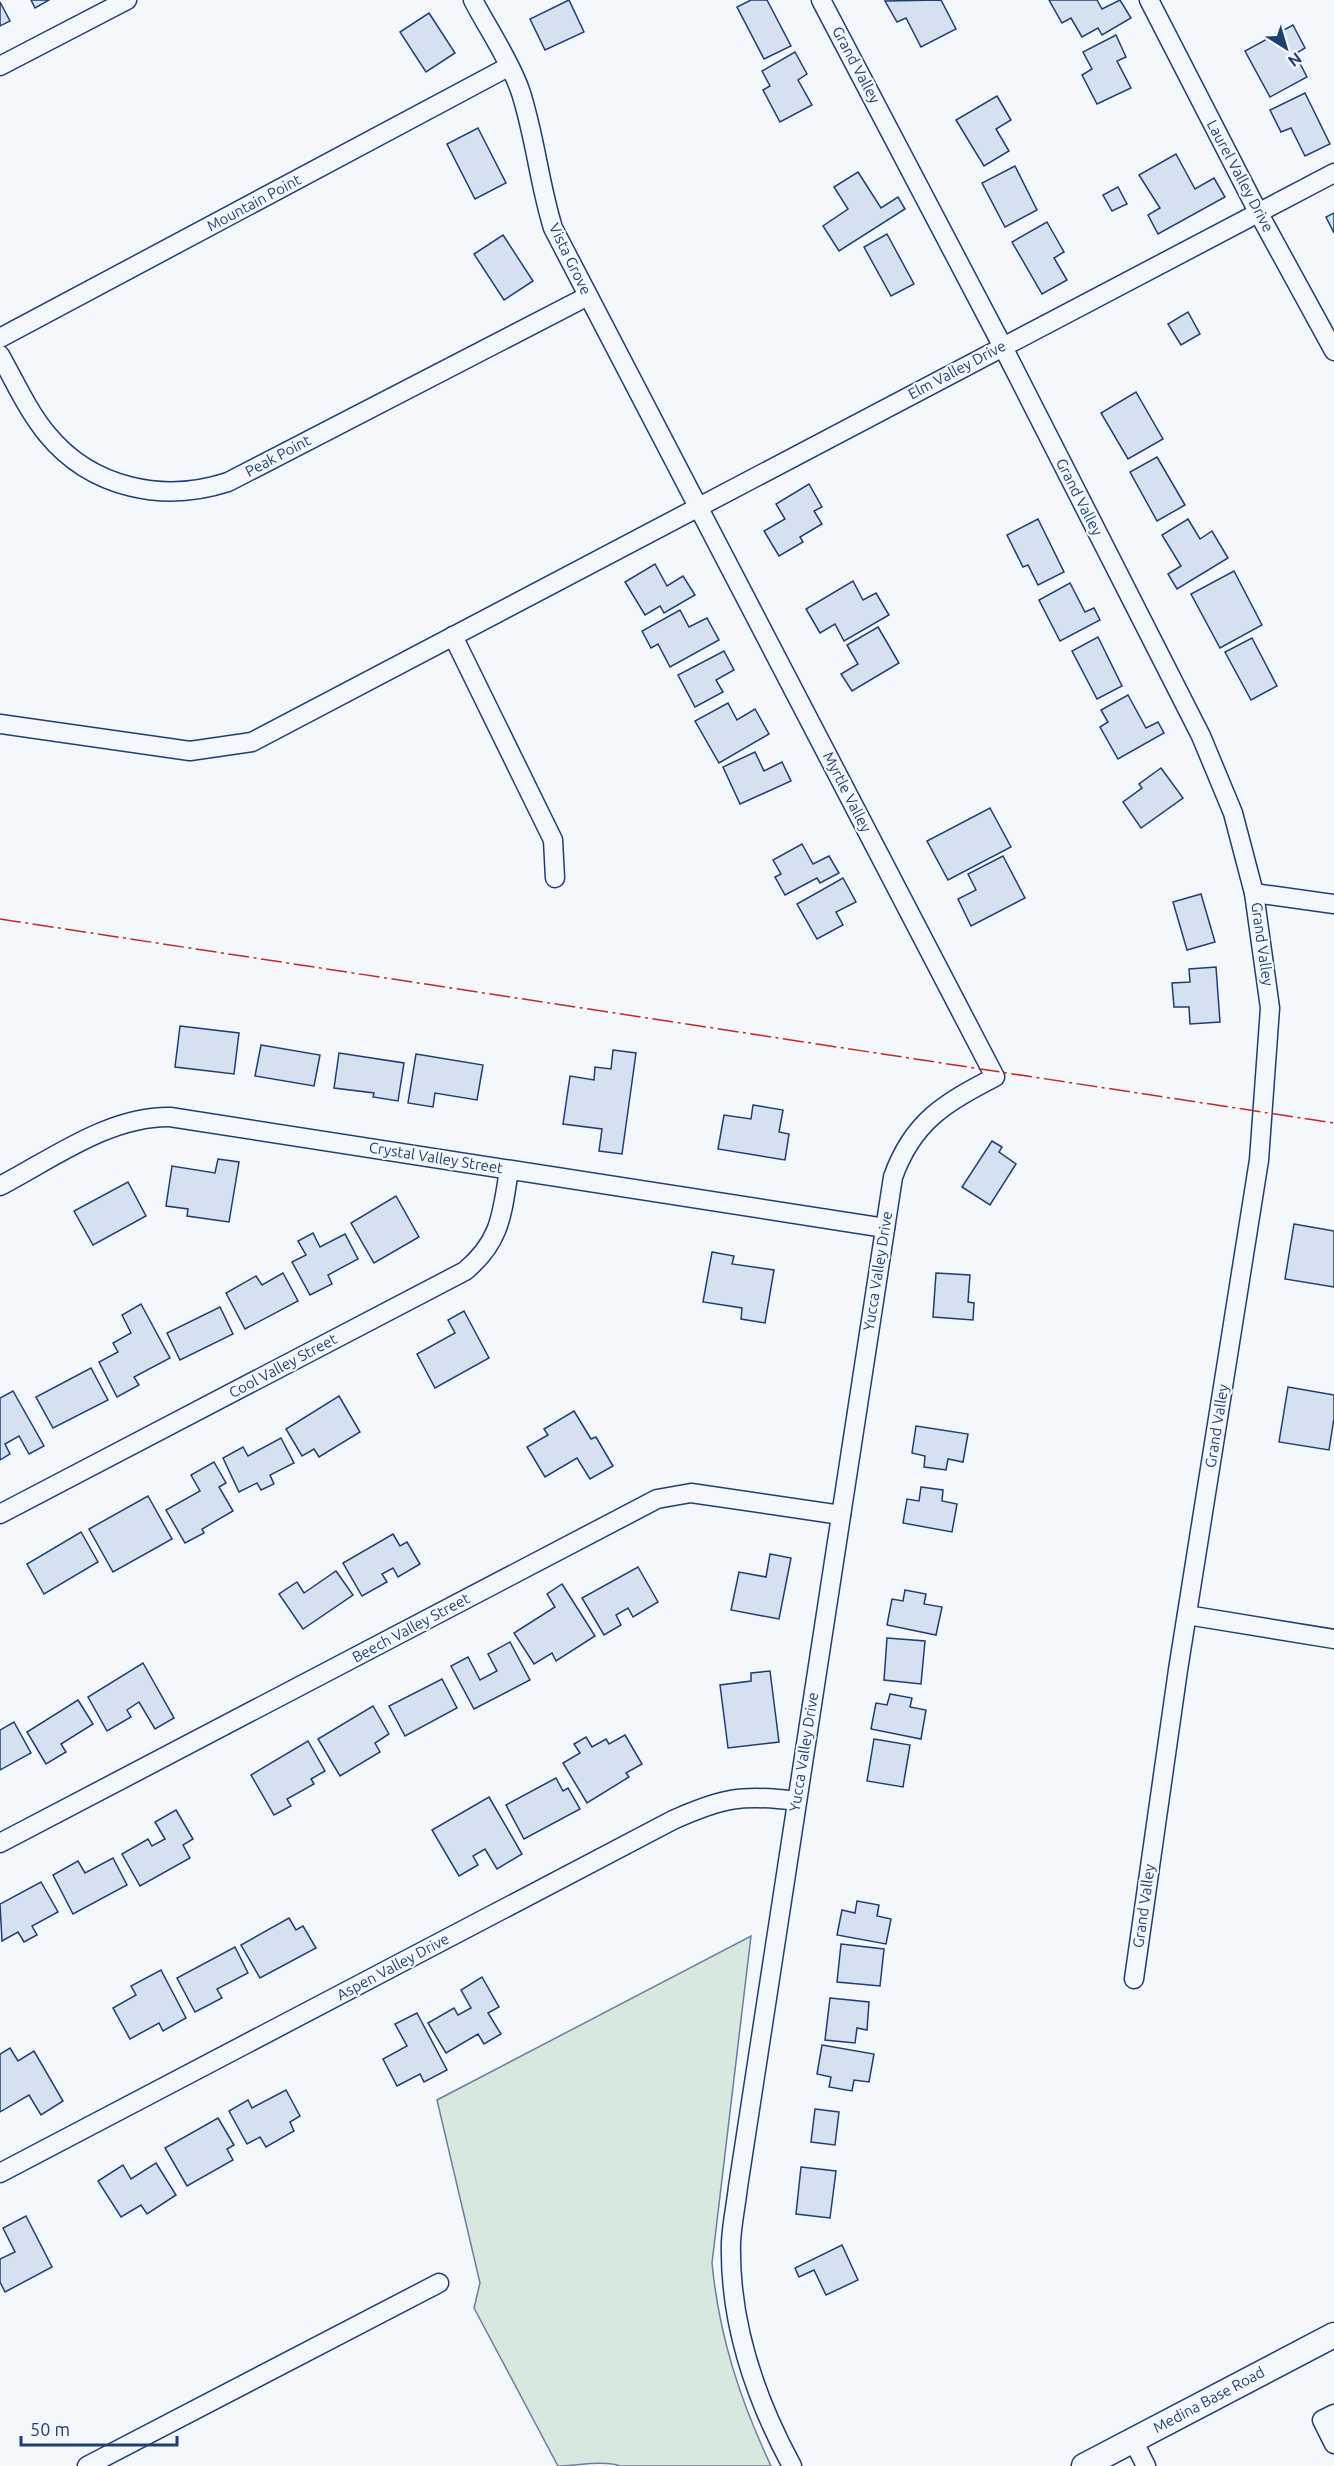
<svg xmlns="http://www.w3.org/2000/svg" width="1334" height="2466" font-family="Ubuntu,sans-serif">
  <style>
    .green { fill: #d7e8df; stroke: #687fa3; stroke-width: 1.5 }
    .building { fill: #d5e0f0; stroke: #1d3f73; stroke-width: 1.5 }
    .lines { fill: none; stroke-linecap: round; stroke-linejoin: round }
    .minor-casing { stroke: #1d3f73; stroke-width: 21 }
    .tertiary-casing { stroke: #1d3f73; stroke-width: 27 }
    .minor { stroke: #f4f7fb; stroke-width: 18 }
    .tertiary { stroke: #f4f7fb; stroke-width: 24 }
    .power { stroke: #c62828; stroke-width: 1.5; stroke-dasharray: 21 4.5 3 4.5; stroke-linecap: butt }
    .labels { text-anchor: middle; stroke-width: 4.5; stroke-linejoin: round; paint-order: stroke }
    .street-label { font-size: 15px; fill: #1d3f73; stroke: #f4f7fb }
  </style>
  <rect width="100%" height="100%" fill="#f4f7fb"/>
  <path class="green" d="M751,1936L712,2263C719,2336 740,2400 771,2466H620C604,2460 576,2466 558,2466L474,2308L480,2283L437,2100Z"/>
  <g class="building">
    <polygon points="31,0 49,0 35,8"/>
    <polygon points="569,0 584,32 545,50 530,19"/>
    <polygon points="751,0 767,0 791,46 764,59 737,7"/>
    <polygon points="941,0 956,29 921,47 906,18 897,22 885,1"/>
    <polygon points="1049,0 1097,0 1102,9 1120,0 1131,18 1102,35 1098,28 1082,37 1071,18 1062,23"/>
    <polygon points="0,2 10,21 0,26"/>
    <polygon points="429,13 455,53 426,72 400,32"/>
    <polygon points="1293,25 1305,48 1295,54 1307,77 1270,97 1245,51"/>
    <polygon points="1116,35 1126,57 1117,61 1131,88 1097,104 1082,75 1092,69 1083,52"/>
    <polygon points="795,52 807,74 798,80 812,105 780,122 763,90 770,86 762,71"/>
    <polygon points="1305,93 1330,144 1305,156 1291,128 1281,132 1270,110"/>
    <polygon points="997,96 1011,120 996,129 1009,151 984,166 956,120"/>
    <polygon points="478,128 506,183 475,199 447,144"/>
    <polygon points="1176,154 1195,189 1214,178 1225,197 1158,234 1148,215 1160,208 1139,175"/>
    <polygon points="1015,166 1037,210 1005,227 982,183"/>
    <polygon points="858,172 881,208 898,197 905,209 839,251 823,226 848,209 834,187"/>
    <polygon points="1118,187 1127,204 1112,211 1103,195"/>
    <polygon points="1334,213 1334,233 1326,217"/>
    <polygon points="1047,222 1064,252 1054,258 1067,280 1042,294 1012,242"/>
    <polygon points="887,234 914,284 891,296 864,247"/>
    <polygon points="503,235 533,281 504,300 474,254"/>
    <polygon points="1188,312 1200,334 1181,345 1168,324"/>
    <polygon points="1136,392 1163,439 1128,459 1101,413"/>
    <polygon points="1157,457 1185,505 1157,521 1130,472"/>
    <polygon points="809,484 822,507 814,511 822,524 800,537 803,542 779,556 764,531 785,519 776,504"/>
    <polygon points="1038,519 1064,572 1038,585 1028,565 1023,567 1007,535"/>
    <polygon points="1188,519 1200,539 1212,531 1228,558 1177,589 1168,574 1181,566 1162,535"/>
    <polygon points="655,564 667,586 683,576 695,595 664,613 660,606 645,615 625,582"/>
    <polygon points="1234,571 1262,625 1220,648 1191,594"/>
    <polygon points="853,581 863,600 876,593 889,615 844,641 835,624 820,633 806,609"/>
    <polygon points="1070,583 1085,612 1094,608 1100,620 1060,641 1039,600"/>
    <polygon points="680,610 689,627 707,618 719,640 670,667 658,644 651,648 642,631"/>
    <polygon points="878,627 899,663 852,691 841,674 858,664 847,645"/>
    <polygon points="1098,637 1122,686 1097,699 1072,651"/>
    <polygon points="1252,638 1277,686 1251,700 1225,652"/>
    <polygon points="724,651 734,670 716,680 723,692 695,707 678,675"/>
    <polygon points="1128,695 1146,728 1158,722 1164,733 1118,759 1100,727 1108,722 1101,710"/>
    <polygon points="728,703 737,720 755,709 769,734 719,763 695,721"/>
    <polygon points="755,752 764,771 782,762 791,781 740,804 723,767"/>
    <polygon points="1161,768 1183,798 1141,828 1123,802 1142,788 1139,784"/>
    <polygon points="990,808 1011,847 948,880 927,841"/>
    <polygon points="802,844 813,864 829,856 839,873 820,883 817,878 785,895 775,877 781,874 773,860"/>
    <polygon points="1003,856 1025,898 971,926 958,899 976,890 968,874"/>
    <polygon points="843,878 856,902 836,912 843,925 817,939 797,904"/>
    <polygon points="1201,894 1215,942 1187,950 1173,902"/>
    <polygon points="1216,967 1220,1022 1190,1024 1189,1007 1174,1007 1172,983 1190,982 1189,969"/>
    <polygon points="180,1026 239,1033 234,1074 175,1067"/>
    <polygon points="261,1045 320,1055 314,1086 255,1076"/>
    <polygon points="613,1050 636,1053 622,1154 599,1151 602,1129 563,1124 570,1076 594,1080 595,1067 611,1069"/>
    <polygon points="339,1053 404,1063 398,1101 373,1097 374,1093 334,1088"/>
    <polygon points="416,1054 483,1065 477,1100 435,1093 433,1107 408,1103"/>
    <polygon points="753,1105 783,1110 779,1132 789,1134 785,1160 718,1149 724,1115 751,1119"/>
    <polygon points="992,1141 1002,1147 999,1152 1016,1164 990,1205 962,1187"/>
    <polygon points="218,1159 239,1162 229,1222 187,1216 188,1209 166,1206 172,1166 215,1173"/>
    <polygon points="128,1182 146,1216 93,1245 74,1211"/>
    <polygon points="396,1196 419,1237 374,1263 351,1223"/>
    <polygon points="1294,1224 1334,1231 1334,1287 1285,1279"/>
    <polygon points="313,1233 320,1247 345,1234 358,1259 328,1275 332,1284 310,1295 292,1262 306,1255 298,1241"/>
    <polygon points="712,1252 734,1256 732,1264 774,1270 765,1323 741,1319 742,1308 703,1302"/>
    <polygon points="283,1273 298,1301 245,1329 226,1293 256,1276 262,1285"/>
    <polygon points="936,1273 970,1275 968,1302 974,1303 973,1320 933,1317"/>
    <polygon points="141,1304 170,1358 134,1377 139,1385 117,1397 99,1362 118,1352 113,1343 131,1333 122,1315"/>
    <polygon points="220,1307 233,1334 180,1360 167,1333"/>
    <polygon points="464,1311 489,1358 435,1388 417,1354 455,1333 448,1320"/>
    <polygon points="91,1368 108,1400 53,1428 36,1397"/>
    <polygon points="1288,1387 1334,1395 1334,1418 1329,1450 1279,1442"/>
    <polygon points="13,1391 44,1446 29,1454 19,1436 5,1444 10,1454 0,1460 0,1398"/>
    <polygon points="339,1396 360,1432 319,1457 314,1449 302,1456 286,1429"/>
    <polygon points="574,1411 591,1439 596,1437 613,1466 590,1479 577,1458 545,1477 527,1447 548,1435 544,1429"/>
    <polygon points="916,1426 968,1434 963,1462 948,1459 946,1470 924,1467 925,1456 912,1453"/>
    <polygon points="281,1438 294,1463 270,1475 274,1484 261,1490 257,1483 239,1492 223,1458 243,1447 248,1456"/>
    <polygon points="214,1462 226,1483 219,1487 233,1511 202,1529 204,1533 185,1543 166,1510 200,1491 191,1475"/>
    <polygon points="921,1487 943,1490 942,1501 957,1504 952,1532 903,1523 907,1499 919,1501"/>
    <polygon points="148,1496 172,1539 113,1572 89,1529"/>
    <polygon points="81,1532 98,1562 44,1594 27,1564"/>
    <polygon points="393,1534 400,1546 407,1542 420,1564 398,1577 393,1568 382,1574 387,1582 362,1596 343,1563"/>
    <polygon points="770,1554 791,1558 779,1619 731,1610 739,1572 766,1577"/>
    <polygon points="638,1567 658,1602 633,1617 628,1608 616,1615 621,1625 604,1635 582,1598"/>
    <polygon points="336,1571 353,1595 303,1629 279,1594 297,1582 304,1593"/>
    <polygon points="562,1584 595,1636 556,1661 552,1653 534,1664 514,1633 555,1607 547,1594"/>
    <polygon points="905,1590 926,1594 924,1604 942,1607 936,1635 887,1625 892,1599 903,1601"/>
    <polygon points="887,1638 925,1641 921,1684 884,1680"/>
    <polygon points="510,1642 530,1680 474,1709 451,1666 468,1657 480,1680 497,1671 488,1654"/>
    <polygon points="143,1663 174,1718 155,1729 139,1702 127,1710 131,1717 107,1731 88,1697"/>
    <polygon points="770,1671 779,1742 728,1748 720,1685 751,1681 751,1673"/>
    <polygon points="442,1679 457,1708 405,1736 389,1706"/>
    <polygon points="890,1694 912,1698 910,1707 926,1710 921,1739 871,1729 876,1703 887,1705"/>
    <polygon points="78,1700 93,1724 61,1744 66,1752 46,1764 27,1732"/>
    <polygon points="373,1706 389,1734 375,1743 380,1752 340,1776 318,1739"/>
    <polygon points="14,1722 31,1753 0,1770 0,1730"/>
    <polygon points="625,1735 642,1764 626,1773 629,1777 587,1803 563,1763 580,1753 574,1744 586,1737 592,1747 606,1739 609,1744"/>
    <polygon points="874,1739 910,1745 903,1787 867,1781"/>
    <polygon points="308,1741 325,1771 311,1779 314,1784 287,1799 291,1806 274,1815 251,1775"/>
    <polygon points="556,1778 563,1791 568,1788 580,1809 524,1839 506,1805"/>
    <polygon points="489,1797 522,1854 497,1869 485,1849 473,1856 478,1865 459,1876 432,1830"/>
    <polygon points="176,1810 193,1839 183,1845 190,1858 140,1886 122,1854 148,1839 152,1846 165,1839 155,1822"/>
    <polygon points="113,1858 127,1885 73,1914 53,1875 78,1861 85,1873"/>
    <polygon points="41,1882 58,1912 32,1926 37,1935 24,1942 18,1932 2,1941 0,1904"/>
    <polygon points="857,1901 879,1905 877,1916 891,1919 886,1944 837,1935 842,1910 855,1913"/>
    <polygon points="289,1918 296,1930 303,1926 316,1948 260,1978 241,1945"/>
    <polygon points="841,1944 884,1949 880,1986 837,1982"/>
    <polygon points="235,1947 248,1973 217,1989 222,1998 195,2012 177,1978"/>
    <polygon points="161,1970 186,2018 163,2031 159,2023 130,2039 113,2008 136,1995 131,1986"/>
    <polygon points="482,1977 499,2007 488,2013 501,2034 484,2044 478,2034 446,2053 428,2023 454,2008 458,2015 471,2008 461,1990"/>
    <polygon points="830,1998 869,2002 867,2030 857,2028 855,2043 825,2040"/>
    <polygon points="417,2013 447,2070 424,2082 420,2074 397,2086 383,2059 407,2046 395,2024"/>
    <polygon points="822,2045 874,2054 869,2082 854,2080 852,2091 829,2087 831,2077 817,2074"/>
    <polygon points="10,2048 18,2061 34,2051 63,2101 41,2115 29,2095 0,2112 0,2054"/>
    <polygon points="286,2090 300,2116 290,2122 294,2131 266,2147 260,2137 247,2144 229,2111 248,2100 252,2108"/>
    <polygon points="815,2109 839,2112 835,2145 811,2142"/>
    <polygon points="218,2118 234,2145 227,2149 233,2160 187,2186 165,2148"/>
    <polygon points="156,2163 176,2195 147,2214 141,2205 121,2217 98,2181 123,2165 131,2179"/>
    <polygon points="801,2167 836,2171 830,2218 796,2214"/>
    <polygon points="26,2216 52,2267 5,2292 0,2282 0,2259 15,2252 3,2228"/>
    <polygon points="842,2245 858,2280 826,2295 814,2270 799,2277 795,2268"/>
  </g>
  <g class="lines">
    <defs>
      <g id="minor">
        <path d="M473,0C488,29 509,59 520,90C535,135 539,183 553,228L995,1077C945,1103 913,1121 893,1177L738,2187C736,2205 732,2223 731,2242C729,2320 755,2398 792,2466"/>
        <polyline points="821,0 1003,347 1201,736 1233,813 1254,893 1270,1008 1259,1160 1178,1670 1134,1979"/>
        <polyline points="1149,0 1258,212 1334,351"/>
        <polyline points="0,66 127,0"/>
        <polyline points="0,338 508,67"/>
        <path d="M0,355C15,382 28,411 47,434C92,489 164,503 228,482L588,296"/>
        <polyline points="453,636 553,840 555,878"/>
        <polyline points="0,724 190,751 252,742 1334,173"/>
        <polyline points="1254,893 1334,904"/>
        <path d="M0,1186C52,1159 109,1116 170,1117L885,1228"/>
        <path d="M0,1514L465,1271C501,1241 502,1214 509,1170"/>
        <polyline points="1187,1615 1334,1639"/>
        <polyline points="0,1843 657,1499 691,1493 841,1515"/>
        <path d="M0,2173L673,1820C722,1798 742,1794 796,1801"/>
        <polyline points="1334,2414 1322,2420 1334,2444"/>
        <polyline points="1133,2440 1146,2466"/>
        <polyline points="87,2466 439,2283"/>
      </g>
      <polyline id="tertiary" points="1084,2466 1334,2335"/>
    </defs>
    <use href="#minor" class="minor-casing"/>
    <use href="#tertiary" class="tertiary-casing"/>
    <use href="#minor" class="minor"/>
    <use href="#tertiary" class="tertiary"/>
    <polyline class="power" points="0,919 1334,1123"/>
  </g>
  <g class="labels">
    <g class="street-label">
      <text transform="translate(856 65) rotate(62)" y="5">Grand Valley</text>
      <text transform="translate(1240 176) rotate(62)" y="5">Laurel Valley Drive</text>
      <text transform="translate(254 203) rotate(-28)" y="5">Mountain Point</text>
      <text transform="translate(570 259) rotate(64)" y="5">Vista Grove</text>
      <text transform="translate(957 370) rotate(-28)" y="5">Elm Valley Drive</text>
      <text transform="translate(278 456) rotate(-28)" y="5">Peak Point</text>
      <text transform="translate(1079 497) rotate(63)" y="5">Grand Valley</text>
      <text transform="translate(847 792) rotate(63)" y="5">Myrtle Valley</text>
      <text transform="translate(1262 944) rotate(82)" y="5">Grand Valley</text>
      <text transform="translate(436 1158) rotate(9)" y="5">Crystal Valley Street</text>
      <text transform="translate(878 1271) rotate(-81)" y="5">Yucca Valley Drive</text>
      <text transform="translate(283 1366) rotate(-28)" y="5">Cool Valley Street</text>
      <text transform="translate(1217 1426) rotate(-81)" y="5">Grand Valley</text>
      <text transform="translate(411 1628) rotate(-28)" y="5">Beech Valley Street</text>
      <text transform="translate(804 1752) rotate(-81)" y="5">Yucca Valley Drive</text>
      <text transform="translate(1144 1906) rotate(-82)" y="5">Grand Valley</text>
      <text transform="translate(393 1967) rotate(-28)" y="5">Aspen Valley Drive</text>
      <text transform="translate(1209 2400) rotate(-28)" y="5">Medina Base Road</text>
    </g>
  </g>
  <g transform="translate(1286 48) rotate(143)" stroke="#f4f7fb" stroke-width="4.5" paint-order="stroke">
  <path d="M0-4.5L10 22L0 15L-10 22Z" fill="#1d3f73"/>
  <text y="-9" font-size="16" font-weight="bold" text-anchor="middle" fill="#1d3f73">N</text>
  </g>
  <path d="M21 2436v9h156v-9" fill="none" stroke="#1d3f73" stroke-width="3"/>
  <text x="30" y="2436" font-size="18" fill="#1d3f73" stroke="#f4f7fb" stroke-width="4.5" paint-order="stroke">50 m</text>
</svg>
